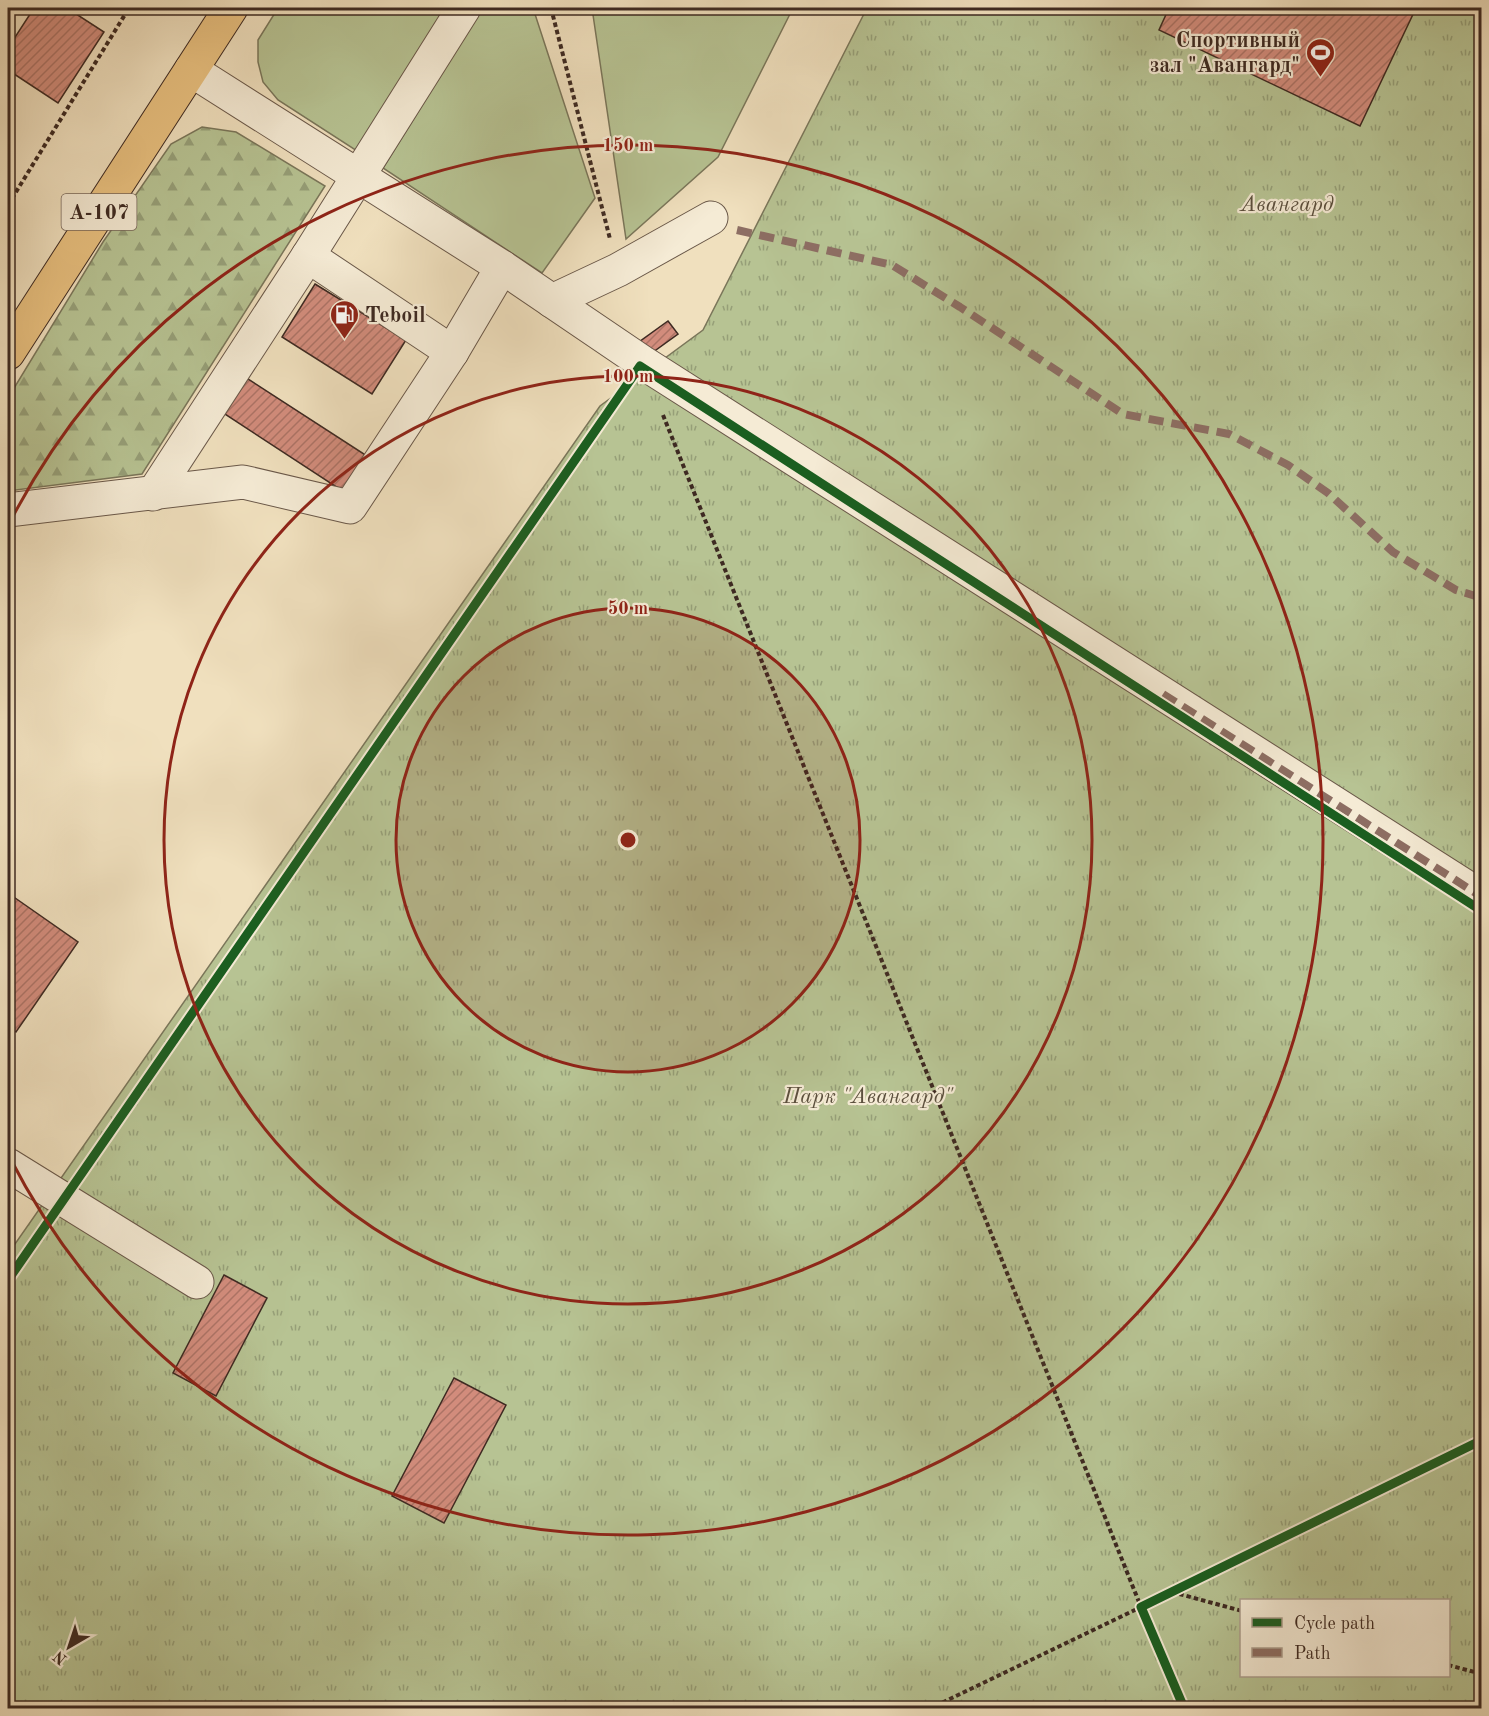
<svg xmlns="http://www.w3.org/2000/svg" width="1489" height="1716" font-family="'Old Standard TT',serif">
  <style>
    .grass { fill: #b7c393; stroke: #7a765a; stroke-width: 1.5 }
    .forest { fill: url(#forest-firs); stroke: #7a765a; stroke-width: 1.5 }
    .park { fill: url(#park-tufts); stroke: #7a765a; stroke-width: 1.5; fill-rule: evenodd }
    .building { fill: url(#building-hatch); stroke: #3e2a22; stroke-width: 1.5 }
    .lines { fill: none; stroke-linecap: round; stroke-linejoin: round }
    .minor-casing { stroke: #6a5849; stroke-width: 35 }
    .highway-casing { stroke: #3e2a22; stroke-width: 35 }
    .path { stroke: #3e2a22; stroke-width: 4; stroke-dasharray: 4.5 3; stroke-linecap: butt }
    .minor { stroke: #f5ebd5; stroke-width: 33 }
    .highway { stroke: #e8c07f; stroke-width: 33 }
    .quiet { stroke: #8d6e63; stroke-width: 8; stroke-dasharray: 15 8; stroke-linecap: butt }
    .cycleway-casing { stroke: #f5ebd5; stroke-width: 13 }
    .cycleway { stroke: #1b5e20; stroke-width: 9 }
    .ring { fill: none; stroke: #8f2418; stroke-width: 3 }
    .labels { text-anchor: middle; stroke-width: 4.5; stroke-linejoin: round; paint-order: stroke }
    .shield { fill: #f5ebd5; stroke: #756458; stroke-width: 1.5 }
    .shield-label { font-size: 21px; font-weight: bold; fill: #3e2a22 }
    .poi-label { font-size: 22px; font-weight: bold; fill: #3e2a22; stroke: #f5ebd5; text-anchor: end }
    .park-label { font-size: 22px; font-style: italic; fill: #5c503e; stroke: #f5ebd5 }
    .centre { fill: #8f2418; stroke: #f5ebd5; stroke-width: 3 }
    .ring-label { font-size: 18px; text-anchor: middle; font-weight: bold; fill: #8f2418; stroke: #f5ebd5; stroke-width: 4.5; stroke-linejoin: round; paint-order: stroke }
  </style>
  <defs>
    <pattern id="forest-firs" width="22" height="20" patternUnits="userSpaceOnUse" patternTransform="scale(1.5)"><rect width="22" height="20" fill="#b7c393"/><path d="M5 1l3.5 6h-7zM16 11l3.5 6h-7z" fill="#969f78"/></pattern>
    <pattern id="park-tufts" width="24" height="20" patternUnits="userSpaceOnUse" patternTransform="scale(1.5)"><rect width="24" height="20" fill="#b7c393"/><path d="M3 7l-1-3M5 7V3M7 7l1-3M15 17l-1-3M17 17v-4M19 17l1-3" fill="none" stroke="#969f78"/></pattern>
    <pattern id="building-hatch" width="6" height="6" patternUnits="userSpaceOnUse" patternTransform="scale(1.5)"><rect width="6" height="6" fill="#d28c7c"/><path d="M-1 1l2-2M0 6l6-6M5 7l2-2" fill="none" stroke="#ac7365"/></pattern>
  </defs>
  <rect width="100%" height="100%" fill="#f0e0be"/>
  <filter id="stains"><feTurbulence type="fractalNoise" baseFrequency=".00333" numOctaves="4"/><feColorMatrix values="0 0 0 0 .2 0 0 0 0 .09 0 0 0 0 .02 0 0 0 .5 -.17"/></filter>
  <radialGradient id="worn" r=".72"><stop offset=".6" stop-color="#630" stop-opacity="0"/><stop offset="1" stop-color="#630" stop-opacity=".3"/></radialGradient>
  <g class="grass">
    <polygon points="278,8 446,8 357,151 278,100 263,82 258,62 258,40"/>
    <polygon points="482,8 533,8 595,198 542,273 383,168"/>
    <polygon points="592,8 793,8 718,157 626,239"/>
  </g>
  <polygon class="forest" points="202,127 236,132 325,186 142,474 8,491 8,398 103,242 171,144"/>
  <path class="park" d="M867,8H1481V1708H8V1254L600,406L703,330ZM1242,1600H1448V1676H1242Z"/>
  <g class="building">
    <polygon points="34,8 67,8 104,32 58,103 8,70 8,48"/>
    <polygon points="1169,8 1416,8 1360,126 1159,30"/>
    <polygon points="315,284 406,340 372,394 282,337"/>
    <polygon points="668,321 678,334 649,355 639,342"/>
    <polygon points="228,366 367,456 344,492 205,401"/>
    <polygon points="8,893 78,942 16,1032 8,1026"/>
    <polygon points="224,1275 267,1298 216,1396 173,1373"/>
    <polygon points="454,1378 506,1405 444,1523 392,1496"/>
  </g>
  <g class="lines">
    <defs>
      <g id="minor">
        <polyline points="191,70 502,267 642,362 1482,897"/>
        <polyline points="308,256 452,352"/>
        <polyline points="552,301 618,270 711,218"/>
        <polyline points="153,494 308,256 464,8"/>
        <polyline points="8,510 243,482 350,507 452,352 502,267"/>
        <polyline points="8,1165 197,1282"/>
      </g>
      <polyline id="highway" points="8,353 231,8"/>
    </defs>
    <use href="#minor" class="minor-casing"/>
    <use href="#highway" class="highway-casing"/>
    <g class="path">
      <polyline points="551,8 610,239"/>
      <polyline points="8,205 129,8"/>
      <polyline points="663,415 1141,1607 931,1708"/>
      <polyline points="1172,1592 1242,1611"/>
      <polyline points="1448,1665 1482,1674"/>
    </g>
    <use href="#minor" class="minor"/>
    <use href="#highway" class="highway"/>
    <g class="quiet">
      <polyline points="737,230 892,265 960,307 1123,414 1229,434 1288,465 1328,493 1393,552 1456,590 1482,598"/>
      <polyline points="1163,694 1482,897"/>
    </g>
    <defs>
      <g id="cycleway">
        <polyline points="8,1280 640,366 1482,911"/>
        <polyline points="1184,1708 1141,1607 1482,1440"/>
      </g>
    </defs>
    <use href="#cycleway" class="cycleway-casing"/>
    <use href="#cycleway" class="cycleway"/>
  </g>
  <circle cx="628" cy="840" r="232" fill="#8f2418" fill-opacity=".12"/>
  <g class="ring">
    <circle cx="628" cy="840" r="232"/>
    <circle cx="628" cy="840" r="464"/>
    <path d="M9 524A695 695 0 1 1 9 1156"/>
  </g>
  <defs>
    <symbol id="stadium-pin" viewBox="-11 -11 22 30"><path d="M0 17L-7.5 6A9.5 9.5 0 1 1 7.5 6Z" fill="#8f2418" stroke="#f5ebd5"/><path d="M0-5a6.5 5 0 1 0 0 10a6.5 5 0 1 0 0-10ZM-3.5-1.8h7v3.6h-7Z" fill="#fff"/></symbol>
    <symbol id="fuel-pin" viewBox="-11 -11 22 30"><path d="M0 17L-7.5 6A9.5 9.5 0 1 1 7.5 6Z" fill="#8f2418" stroke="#f5ebd5"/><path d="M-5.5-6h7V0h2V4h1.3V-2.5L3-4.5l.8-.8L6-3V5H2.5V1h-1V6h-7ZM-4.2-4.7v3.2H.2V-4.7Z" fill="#fff"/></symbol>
  </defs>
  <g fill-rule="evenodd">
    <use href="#stadium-pin" x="1304" y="36" width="33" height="45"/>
    <use href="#fuel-pin" x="328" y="298" width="33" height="45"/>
  </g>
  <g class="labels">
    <rect class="shield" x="61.5" y="194" width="75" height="36" rx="4.5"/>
    <g class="shield-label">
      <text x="99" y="219">А-107</text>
    </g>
    <g class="poi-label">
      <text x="1300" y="47">Спортивный<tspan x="1300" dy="25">зал "Авангард"</tspan></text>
      <text x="365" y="322" text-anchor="start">Teboil</text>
    </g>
    <g class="park-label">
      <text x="1287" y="211">Авангард</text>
      <text x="868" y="1103">Парк "Авангард"</text>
    </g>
  </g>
  <circle cx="628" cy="840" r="9" class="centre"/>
  <g class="ring-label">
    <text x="628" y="151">150 m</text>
    <text x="628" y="382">100 m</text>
    <text x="628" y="614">50 m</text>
  </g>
  <rect width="1489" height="1716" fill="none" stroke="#f0e0be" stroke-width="30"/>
  <rect x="9" y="9" width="1471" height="1698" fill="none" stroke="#3e2a22" stroke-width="3"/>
  <rect x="15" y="15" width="1459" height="1686" fill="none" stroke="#3e2a22" stroke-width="1.5"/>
  <rect x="1240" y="1599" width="210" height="78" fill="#f5ebd5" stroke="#ac9e8d" stroke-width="1.5"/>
  <rect x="1252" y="1618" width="30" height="9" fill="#1b5e20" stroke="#ac9e8d" stroke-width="1.5"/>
  <text x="1294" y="1629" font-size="18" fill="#3e2a22">Cycle path</text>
  <rect x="1252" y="1648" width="30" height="9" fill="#8d6e63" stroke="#ac9e8d" stroke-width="1.5"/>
  <text x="1294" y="1659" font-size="18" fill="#3e2a22">Path</text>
  <g transform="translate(69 1647) rotate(219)" stroke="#f5ebd5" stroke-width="4.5" paint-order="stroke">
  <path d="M0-4.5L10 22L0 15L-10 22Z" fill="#3e2a22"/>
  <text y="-9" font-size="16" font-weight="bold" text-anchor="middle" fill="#3e2a22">N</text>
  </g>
  <rect width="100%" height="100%" filter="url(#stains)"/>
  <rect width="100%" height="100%" fill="url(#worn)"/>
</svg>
